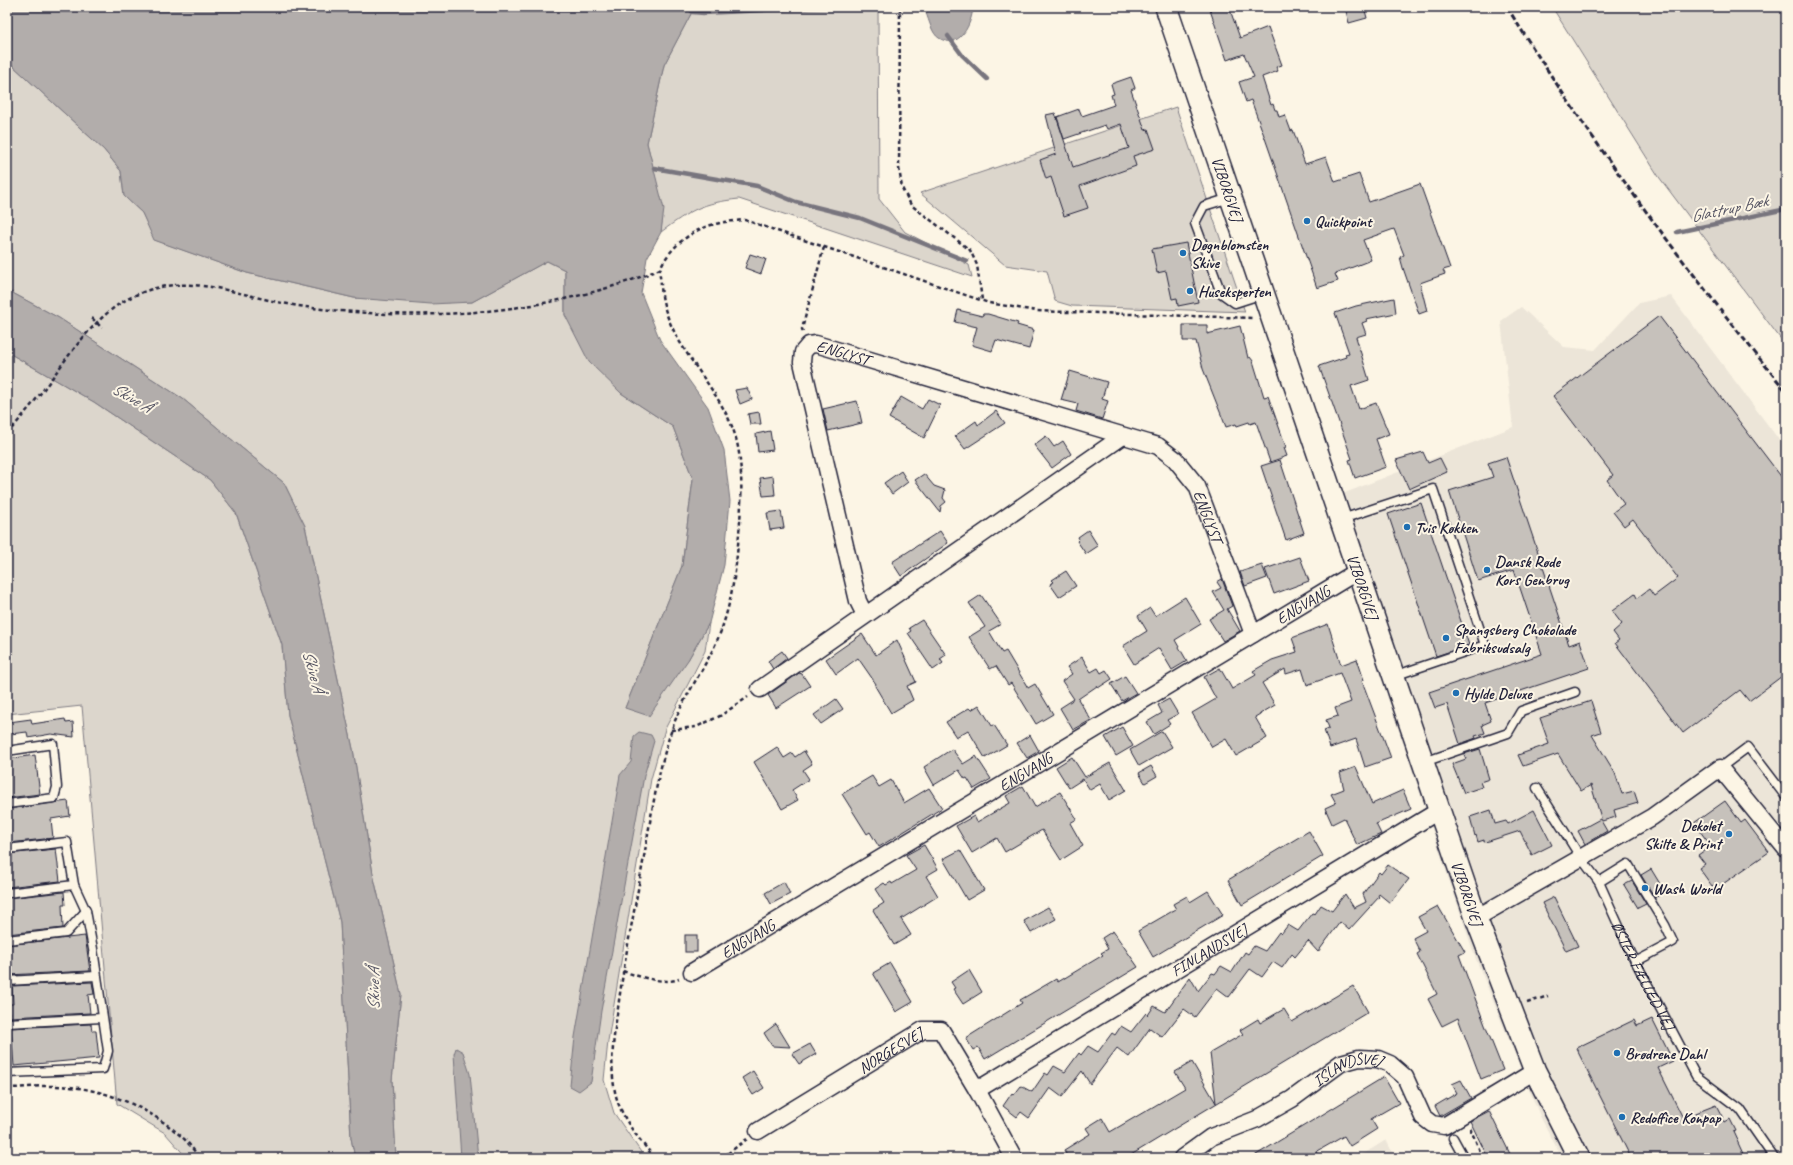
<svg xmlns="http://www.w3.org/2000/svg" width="1793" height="1165" font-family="Caveat,sans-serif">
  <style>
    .built { fill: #ece5d8 }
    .green { fill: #dcd6cc; stroke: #7f7c84 }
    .water { fill: #b2adab; stroke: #78757e }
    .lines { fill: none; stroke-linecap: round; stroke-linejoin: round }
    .stream { stroke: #78757e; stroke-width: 4.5 }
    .building { fill: #c6c1bb; stroke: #22223b }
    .service-casing { stroke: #22223b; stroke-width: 11 }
    .minor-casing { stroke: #22223b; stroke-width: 19 }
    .tertiary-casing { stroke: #22223b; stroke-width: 24 }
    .path { stroke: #22223b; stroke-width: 2.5; stroke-dasharray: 4 3; stroke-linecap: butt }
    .service { stroke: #fcf5e5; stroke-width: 8 }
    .minor { stroke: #fcf5e5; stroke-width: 16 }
    .tertiary { stroke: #fcf5e5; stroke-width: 21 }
    .rail { stroke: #22223b; stroke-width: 3; stroke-dasharray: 6 3; stroke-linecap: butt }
    .poi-dot { fill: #1f6fb2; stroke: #fcf5e5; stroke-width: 1.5 }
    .labels { text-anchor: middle; stroke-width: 4; stroke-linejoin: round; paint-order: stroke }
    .street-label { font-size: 16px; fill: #22223b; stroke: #fcf5e5 }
    .poi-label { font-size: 16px; font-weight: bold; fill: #22223b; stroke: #fcf5e5; text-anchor: start }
    .water-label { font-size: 17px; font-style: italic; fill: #545362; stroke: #fcf5e5 }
  </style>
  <rect width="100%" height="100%" fill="#fcf5e5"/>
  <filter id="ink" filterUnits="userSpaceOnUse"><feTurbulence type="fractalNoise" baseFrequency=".025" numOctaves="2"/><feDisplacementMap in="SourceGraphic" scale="8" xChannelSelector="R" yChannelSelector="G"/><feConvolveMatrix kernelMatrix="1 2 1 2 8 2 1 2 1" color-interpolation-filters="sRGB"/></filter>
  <g filter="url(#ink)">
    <g class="built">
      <polygon points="1671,296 1786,449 1786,1158 1562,1158 1540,1116 1475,957 1322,502 1513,427 1501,321 1521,307 1564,347 1595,350 1639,303"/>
      <polygon points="1386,1140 1395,1158 1357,1158"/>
    </g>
    <g class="green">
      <path d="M689,7H878L879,199L905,232L969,265L972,277L739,199C701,203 691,210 661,232L663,209L647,143L664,65L692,12Z"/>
      <polygon points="1552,7 1786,7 1786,346 1659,177"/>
      <polygon points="7,64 11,64 104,150 121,171 124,196 142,213 155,240 247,273 354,298 472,302 547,261 565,270 565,315 621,393 673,427 693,479 682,566 625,708 688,660 709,623 705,651 665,729 651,779 608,1041 604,1080 614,1113 645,1158 396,1158 392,1080 401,994 373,874 353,749 305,526 284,483 183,399 59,318 7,290"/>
      <polygon points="1176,107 1245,312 1072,306 1055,301 1047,271 1005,265 920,193"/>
      <polygon points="7,352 94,402 210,480 236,513 282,645 288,715 340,922 351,1138 355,1158 187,1158 165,1133 117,1104 82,706 7,714"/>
    </g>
    <g class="water">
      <polygon points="7,7 689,7 692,12 664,65 647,143 664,209 661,232 647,258 641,293 660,340 708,407 724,450 730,501 724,565 709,623 688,660 649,716 625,708 682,566 693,479 673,427 621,393 589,362 565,315 565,270 547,261 472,302 431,304 354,298 247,273 154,240 142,213 124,196 121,171 104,150 11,64 7,64"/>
      <path d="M931,7H973C972,23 960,51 939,38C932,34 929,20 926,13Z"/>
      <polygon points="7,290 59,318 183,399 284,483 305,526 353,749 373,874 401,994 392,1080 396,1158 355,1158 351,1138 340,922 288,715 282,645 236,513 210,480 94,402 7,352"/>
      <polygon points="639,732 651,735 654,741 644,776 601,1011 591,1082 579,1091 570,1086 575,1037 620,775 631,762 634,736"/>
      <polygon points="456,1048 463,1052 470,1074 478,1158 461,1158 454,1054"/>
    </g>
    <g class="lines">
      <g class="stream">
        <polyline points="692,12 704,13 825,7"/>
        <polyline points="948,36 962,55 987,79"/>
        <polyline points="654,168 757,186 796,202 860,218 967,261"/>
        <polyline points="1677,232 1786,209"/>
      </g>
    </g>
    <g class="building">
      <polygon points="1209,7 1229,7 1240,38 1268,27 1282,65 1276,67 1278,71 1262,77 1271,105 1273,104 1275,110 1277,110 1279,117 1285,115 1291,131 1293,130 1305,164 1326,157 1335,182 1359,174 1369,202 1420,184 1450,268 1443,270 1445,274 1420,283 1427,311 1419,314 1403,268 1400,257 1404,255 1394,229 1363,240 1371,260 1335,274 1338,281 1317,288 1266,141 1251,100 1246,102 1239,82 1254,77 1244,54 1227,60"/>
      <polygon points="1345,7 1364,7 1367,18 1349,23"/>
      <polygon points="1131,77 1135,88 1131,90 1145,130 1148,129 1155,149 1133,156 1136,166 1080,186 1088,208 1064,216 1051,177 1046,179 1040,160 1056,154 1046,115 1055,113 1073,167 1129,148 1121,124 1107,129 1105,125 1064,139 1057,117 1079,109 1082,116 1114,105 1111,95 1114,94 1111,84"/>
      <polygon points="1186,243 1198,302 1178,306 1177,298 1172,299 1166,271 1157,273 1152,249"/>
      <polygon points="750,254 766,259 761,274 745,268"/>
      <polygon points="1394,298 1396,313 1366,319 1367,321 1362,323 1366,334 1356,337 1369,380 1351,386 1359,409 1376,403 1389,434 1376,439 1386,467 1355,478 1349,460 1352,459 1319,366 1346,357 1345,354 1349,353 1335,313 1356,306"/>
      <polygon points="958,310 982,316 983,314 988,314 1018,323 1017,325 1034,330 1029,349 996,340 992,351 972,345 977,327 955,322"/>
      <polygon points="1659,316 1786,483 1786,673 1749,701 1740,690 1683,733 1615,643 1619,640 1613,632 1622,624 1612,611 1635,594 1637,598 1649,589 1654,596 1678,578 1633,519 1624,526 1613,512 1624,504 1607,480 1613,475 1553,396"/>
      <polygon points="1183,325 1207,325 1207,334 1240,326 1248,358 1250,357 1253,361 1264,397 1268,396 1286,447 1284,448 1287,456 1270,462 1256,422 1250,424 1249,422 1237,426 1236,424 1226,427 1203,369 1196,341 1183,341"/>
      <polygon points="1070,371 1107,382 1102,399 1108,401 1102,419 1076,411 1078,404 1061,400"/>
      <polygon points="747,388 752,399 740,404 735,390"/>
      <polygon points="901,397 922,409 928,399 940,405 924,438 889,418"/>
      <polygon points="857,401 862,423 828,431 823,409"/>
      <polygon points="996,411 1005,423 965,449 955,436 976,421 978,425"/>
      <polygon points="759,412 761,424 750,424 748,414"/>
      <polygon points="770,431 773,450 758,452 756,434"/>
      <polygon points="1046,436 1054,447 1063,441 1071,454 1052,468 1034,445"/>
      <polygon points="1423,452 1428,463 1440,458 1447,472 1409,489 1396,460"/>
      <polygon points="1506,457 1569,645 1580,641 1589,668 1485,703 1491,721 1482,725 1485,733 1475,736 1476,738 1460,744 1447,704 1435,708 1429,692 1542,654 1514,570 1478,581 1449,491 1493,477 1488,463"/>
      <polygon points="1280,460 1304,533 1286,540 1261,466"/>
      <polygon points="901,471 908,482 892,494 884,483"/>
      <polygon points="924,474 934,486 945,490 943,498 946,502 941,506 940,512 915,480"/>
      <polygon points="773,476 775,495 763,496 760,478"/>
      <polygon points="1421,503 1469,645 1436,656 1388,514"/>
      <polygon points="781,511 784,528 770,530 767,513"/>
      <polygon points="1088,530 1098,546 1086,554 1077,541 1079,539 1078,537"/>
      <polygon points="940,531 948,543 901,576 892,562"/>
      <polygon points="1300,557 1309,581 1274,594 1265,569"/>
      <polygon points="1262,565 1267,578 1245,586 1240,572"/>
      <polygon points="1066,571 1076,586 1059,597 1050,584 1054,582 1052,580"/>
      <polygon points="1222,579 1232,606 1227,609 1240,631 1223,641 1209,619 1224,610 1213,592 1221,588 1217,582"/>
      <polygon points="981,595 1001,624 989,631 1002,653 1006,651 1028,688 1035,684 1053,714 1036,724 1011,683 1008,685 996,666 990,669 969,637 985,627 969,603"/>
      <polygon points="1185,597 1201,624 1175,640 1187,661 1172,670 1159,648 1134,664 1123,646 1147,631 1138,616 1150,608 1155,616"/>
      <polygon points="922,620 946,655 940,659 943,663 933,670 908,633 911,631 909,628"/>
      <polygon points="1328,624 1341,665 1357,659 1364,680 1362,681 1391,758 1365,767 1356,739 1330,748 1324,730 1329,728 1326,720 1338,716 1335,708 1351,702 1340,673 1307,685 1302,669 1286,674 1285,669 1262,683 1275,705 1255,717 1267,738 1236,756 1226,739 1212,747 1192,713 1216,699 1204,677 1220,668 1232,689 1256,675 1253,671 1272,660 1297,652 1292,638"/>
      <polygon points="862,634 876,655 897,640 916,682 907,686 913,700 891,713 875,686 876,684 858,658 836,674 826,659"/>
      <polygon points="782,651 787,658 773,669 768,661"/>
      <polygon points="1082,657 1091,672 1098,668 1101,673 1106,670 1112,679 1098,688 1097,686 1078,699 1091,720 1073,730 1060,708 1074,699 1062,681 1072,674 1067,667"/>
      <polygon points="799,673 802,674 810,686 776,708 768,695"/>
      <polygon points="1125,676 1136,693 1122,701 1111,684"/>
      <polygon points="836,699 843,709 821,724 814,715"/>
      <polygon points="1169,699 1178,714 1167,720 1170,724 1154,734 1147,722 1162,713 1158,705"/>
      <polygon points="1591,701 1601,732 1592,735 1615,773 1622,794 1634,791 1638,803 1614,810 1616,817 1602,821 1591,785 1581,791 1558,754 1523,766 1518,755 1549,744 1540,718"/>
      <polygon points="979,705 992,726 994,725 1007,745 985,758 968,730 956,737 946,722 969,708 971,710"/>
      <polygon points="31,719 32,724 65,719 66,723 73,722 74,737 51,734 28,738 27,732 10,734 9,722"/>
      <polygon points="1122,727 1133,746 1116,756 1105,737"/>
      <polygon points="1162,731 1172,747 1139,766 1130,750"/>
      <polygon points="1030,735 1039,751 1027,758 1017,743"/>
      <polygon points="777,747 784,758 792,753 795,757 804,751 812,764 803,770 809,779 792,790 798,800 782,809 754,762"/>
      <polygon points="952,749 963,764 976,756 991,779 974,789 967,778 965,779 959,770 934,785 924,767"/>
      <polygon points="1480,749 1489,779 1480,782 1482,787 1464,793 1452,764 1466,759 1464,754"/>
      <polygon points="35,755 40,794 7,798 7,759"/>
      <polygon points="1072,757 1085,777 1110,763 1126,790 1109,800 1100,784 1090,790 1083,779 1069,788 1056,767"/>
      <polygon points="1151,766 1157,776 1145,783 1139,773"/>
      <polygon points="1356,767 1372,804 1403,790 1411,809 1376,824 1381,834 1357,845 1344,818 1332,824 1325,808 1336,803 1331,794 1344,789 1340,773"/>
      <polygon points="872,776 879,787 891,780 904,803 929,788 942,808 879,847 870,832 867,834 842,794"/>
      <polygon points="1023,786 1035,807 1060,792 1077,819 1070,823 1083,846 1061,860 1042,830 1005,852 997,838 972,853 956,826 974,816 977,822 1010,803 1006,796"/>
      <polygon points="68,801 70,816 51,819 53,838 9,843 7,809"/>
      <polygon points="1725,801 1741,823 1745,820 1769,852 1717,888 1715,885 1712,886 1699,868 1705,864 1698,855 1711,846 1694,823"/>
      <polygon points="1491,810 1495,824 1506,821 1508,824 1534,810 1552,845 1532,855 1520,831 1489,841 1484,842 1484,840 1478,842 1476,835 1475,836 1470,817"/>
      <polygon points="1600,819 1607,831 1585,844 1578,831"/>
      <polygon points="1309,831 1323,856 1242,905 1228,880"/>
      <polygon points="924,845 938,869 926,876 938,896 901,919 911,935 894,945 873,910 884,903 875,889 884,883 886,885 891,882 892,884 916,870 906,855"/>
      <polygon points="56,849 60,881 7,887 7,854"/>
      <polygon points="960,850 984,890 967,900 943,859"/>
      <polygon points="1388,865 1409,879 1390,903 1379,894 1378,896 1379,897 1349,930 1340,922 1318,952 1308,941 1295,957 1292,954 1282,968 1273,962 1262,977 1250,969 1229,997 1217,988 1195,1017 1184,1009 1162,1037 1150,1028 1129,1057 1117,1048 1090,1084 1082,1071 1062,1097 1050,1088 1029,1118 1021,1112 1017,1117 1003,1106 1012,1093 1014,1095 1021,1086 1032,1092 1045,1073 1048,1075 1054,1066 1065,1072 1079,1053 1081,1055 1088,1046 1098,1052 1112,1033 1115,1035 1121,1026 1131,1032 1146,1013 1148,1015 1154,1006 1165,1012 1190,977 1198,991 1212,973 1215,974 1221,966 1232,972 1245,952 1248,954 1254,946 1265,951 1279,932 1281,934 1288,925 1298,931 1312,913 1315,914 1321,905 1332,911 1345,894 1354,908 1366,902 1363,894 1379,872 1381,874"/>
      <polygon points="1651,869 1665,892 1655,898 1641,875"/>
      <polygon points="1632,881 1646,904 1638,908 1624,885"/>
      <polygon points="784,882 790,894 771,904 765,893"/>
      <polygon points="1208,891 1223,915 1153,957 1138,931 1176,909 1173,904 1187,896 1190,902"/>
      <polygon points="64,892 65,905 62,905 63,928 7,934 7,898"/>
      <polygon points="1554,897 1578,946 1566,951 1542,903"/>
      <polygon points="1438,906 1465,952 1459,955 1485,1025 1503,1070 1481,1079 1458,1018 1442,1026 1428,999 1437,994 1417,954 1420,952 1413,938 1426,931 1418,917"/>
      <polygon points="1048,907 1056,919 1031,933 1024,921"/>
      <polygon points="1113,931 1138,967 985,1059 978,1047 973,1050 966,1038 1022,1003 1020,1000 1056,979 1058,982 1103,955 1101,953 1108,949 1102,938"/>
      <rect x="685" y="935" width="12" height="17"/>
      <polygon points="85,936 90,971 7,975 7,945"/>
      <polygon points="890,963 913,1002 896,1012 873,973"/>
      <polygon points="969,970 982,992 963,1004 953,989 955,988 951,982"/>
      <polygon points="92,982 94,994 88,995 90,1013 10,1017 9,1004 13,1004 12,986"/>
      <polygon points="1353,986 1368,1012 1126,1158 1068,1158 1064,1150 1090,1134 1086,1128 1102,1118 1110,1132 1185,1088 1175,1072 1192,1062 1216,1103 1210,1053 1243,1034 1240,1030 1258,1019 1260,1023 1284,1009 1292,1022"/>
      <polygon points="1652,1019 1673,1061 1658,1068 1683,1118 1716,1105 1725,1122 1730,1119 1736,1131 1733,1132 1745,1158 1631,1158 1576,1048 1634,1020 1637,1026"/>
      <polygon points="91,1024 92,1031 96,1031 99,1058 14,1066 11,1028"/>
      <polygon points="776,1024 790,1047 772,1046 764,1033"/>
      <polygon points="810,1044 816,1054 799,1064 792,1054"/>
      <polygon points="753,1071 764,1088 753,1095 742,1078"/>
      <polygon points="1384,1077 1399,1103 1371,1119 1377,1129 1350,1146 1344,1136 1316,1152 1320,1158 1251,1158"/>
      <polygon points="1461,1080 1471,1098 1440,1116 1435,1106 1457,1093 1452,1084"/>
      <polygon points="1489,1111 1512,1158 1488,1158 1470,1121"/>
    </g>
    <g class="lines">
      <defs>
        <g id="service">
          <polyline points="1230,198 1204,206 1195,223 1221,293 1235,303 1263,294"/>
          <polyline points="1342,519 1433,489 1485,645 1394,676"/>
          <polyline points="7,751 53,744 57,787 54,798 7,804"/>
          <polyline points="1424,762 1508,733 1521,711 1575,692"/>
          <polyline points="1720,768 1748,747 1786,797"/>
          <path id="s1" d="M1537,788L1581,858L1599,882L1631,953L1696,1076L1740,1109L1774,1158"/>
          <polyline points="7,849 67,842 74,885 86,911 93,949 108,1051 103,1069 7,1073"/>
          <polyline points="1599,882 1628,864 1665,925 1673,942 1635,962"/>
          <polyline points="7,893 74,885"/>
          <polyline points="7,940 66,933 86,911"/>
          <polyline points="7,981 96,976"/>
          <polyline points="7,1023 102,1018"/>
          <polyline points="1453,1138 1464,1158"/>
        </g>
        <g id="minor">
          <path id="s2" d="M865,615L858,601L802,362L803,352L809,345L816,344L1158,446L1175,459L1197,486L1253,634"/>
          <polyline points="760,689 1123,436"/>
          <polyline points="1476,918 1652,817 1720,768 1786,849"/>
          <path id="s3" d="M692,972L1358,571"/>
          <path id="s4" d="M977,1090L1440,810"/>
          <path id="s5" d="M758,1131L923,1030H941L977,1090L1014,1158"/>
          <path id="s6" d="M1182,1158L1211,1137L1257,1119L1292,1099L1341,1063L1359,1058L1378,1059L1390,1064L1405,1077L1423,1117L1432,1124L1444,1126L1535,1071"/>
        </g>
        <g id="tertiary">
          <path id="s7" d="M1166,7L1476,918L1535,1071L1579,1158"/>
        </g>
      </defs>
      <use href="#service" class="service-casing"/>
      <use href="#minor" class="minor-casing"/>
      <use href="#tertiary" class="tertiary-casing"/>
      <g class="path">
        <polyline points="900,7 899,168 902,188 911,205 970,250 977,265 982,300"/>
        <polyline points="92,318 102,328"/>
        <polyline points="803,332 802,329 824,247"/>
        <path d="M7,433C15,426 22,416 29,408C61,370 91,313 138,294C190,272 236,295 288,304C313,309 341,311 367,313C463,319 571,307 660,269"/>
        <polyline points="671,730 696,727 720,716 748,697"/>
        <path d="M623,971C636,976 666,985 679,979"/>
        <polyline points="1527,1003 1548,996"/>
        <path d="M7,1088C20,1088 34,1086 47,1086C97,1085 145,1104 182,1137C189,1143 194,1151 200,1158"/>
        <polyline points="1470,1128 1483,1158"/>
        <path d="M655,1158C637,1137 618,1115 614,1086C610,1060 614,1034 618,1008C624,962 633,918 641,873C650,826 656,775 672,729C683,696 706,668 719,636C728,613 733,588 736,564C740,525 747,466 733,429C714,379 663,340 661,285C661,281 659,274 660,270C662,261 672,250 678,244C700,225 717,222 745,220L989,303L1036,311L1253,318"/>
        <polyline points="722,1158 747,1139"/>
      </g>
      <use href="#service" class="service"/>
      <use href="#minor" class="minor"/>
      <use href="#tertiary" class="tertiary"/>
      <path class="rail" d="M1507,7C1591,142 1686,269 1786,391"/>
    </g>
  </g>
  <g class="poi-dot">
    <circle cx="1307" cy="221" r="4"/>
    <circle cx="1183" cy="253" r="4"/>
    <circle cx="1190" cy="291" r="4"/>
    <circle cx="1407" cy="527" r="4"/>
    <circle cx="1487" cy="570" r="4"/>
    <circle cx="1446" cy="638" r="4"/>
    <circle cx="1456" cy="693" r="4"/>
    <circle cx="1729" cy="834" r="4"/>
    <circle cx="1645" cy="888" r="4"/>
    <circle cx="1617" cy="1053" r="4"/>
    <circle cx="1622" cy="1117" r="4"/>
  </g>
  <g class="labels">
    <g class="street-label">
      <text dy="6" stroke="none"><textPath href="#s7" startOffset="192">VIBORGVEJ</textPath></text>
      <text dy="6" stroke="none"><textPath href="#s2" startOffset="316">ENGLYST</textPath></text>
      <text dy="6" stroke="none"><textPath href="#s2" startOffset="733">ENGLYST</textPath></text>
      <text dy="6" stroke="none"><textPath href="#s7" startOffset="612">VIBORGVEJ</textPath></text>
      <text dy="6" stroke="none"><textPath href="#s3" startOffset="713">ENGVANG</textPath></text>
      <text dy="6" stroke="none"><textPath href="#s3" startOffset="389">ENGVANG</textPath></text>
      <text dy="6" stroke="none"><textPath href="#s7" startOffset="936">VIBORGVEJ</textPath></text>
      <text dy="6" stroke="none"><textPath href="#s3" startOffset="65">ENGVANG</textPath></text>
      <text dy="6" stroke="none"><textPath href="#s4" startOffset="271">FINLANDSVEJ</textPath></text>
      <text dy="6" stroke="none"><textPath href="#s1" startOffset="216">ØSTER FÆLLED VEJ</textPath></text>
      <text dy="6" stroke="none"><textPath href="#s5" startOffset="155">NORGESVEJ</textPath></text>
      <text dy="6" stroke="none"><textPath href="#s6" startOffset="191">ISLANDSVEJ</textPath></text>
    </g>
    <g class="poi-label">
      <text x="1315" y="227">Quickpoint</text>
      <text x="1191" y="250">Døgnblomsten<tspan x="1191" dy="18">Skive</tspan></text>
      <text x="1198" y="297">Huseksperten</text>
      <text x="1415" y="533">Tvis Køkken</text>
      <text x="1495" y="567">Dansk Røde<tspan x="1495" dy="18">Kors Genbrug</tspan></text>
      <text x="1454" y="635">Spangsberg Chokolade<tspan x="1454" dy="18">Fabriksudsalg</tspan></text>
      <text x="1464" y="699">Hylde Deluxe</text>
      <text x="1721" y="831" text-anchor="end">Dekolet<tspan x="1721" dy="18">Skilte &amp; Print</tspan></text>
      <text x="1653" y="894">Wash World</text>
      <text x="1625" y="1059">Brødrene Dahl</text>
      <text x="1630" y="1123">Redoffice Konpap</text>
    </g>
    <g class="water-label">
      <text transform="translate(1729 208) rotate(-12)" y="6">Glattrup Bæk</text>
      <text transform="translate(132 397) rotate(30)" y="6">Skive Å</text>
      <text transform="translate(314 671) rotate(75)" y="6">Skive Å</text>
      <text transform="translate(373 989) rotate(-90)" y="6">Skive Å</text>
    </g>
  </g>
  <rect width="1793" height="1165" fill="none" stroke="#fcf5e5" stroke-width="24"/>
  <rect x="12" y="12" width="1769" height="1141" fill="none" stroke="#22223b" stroke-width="1.5" filter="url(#ink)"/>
</svg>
